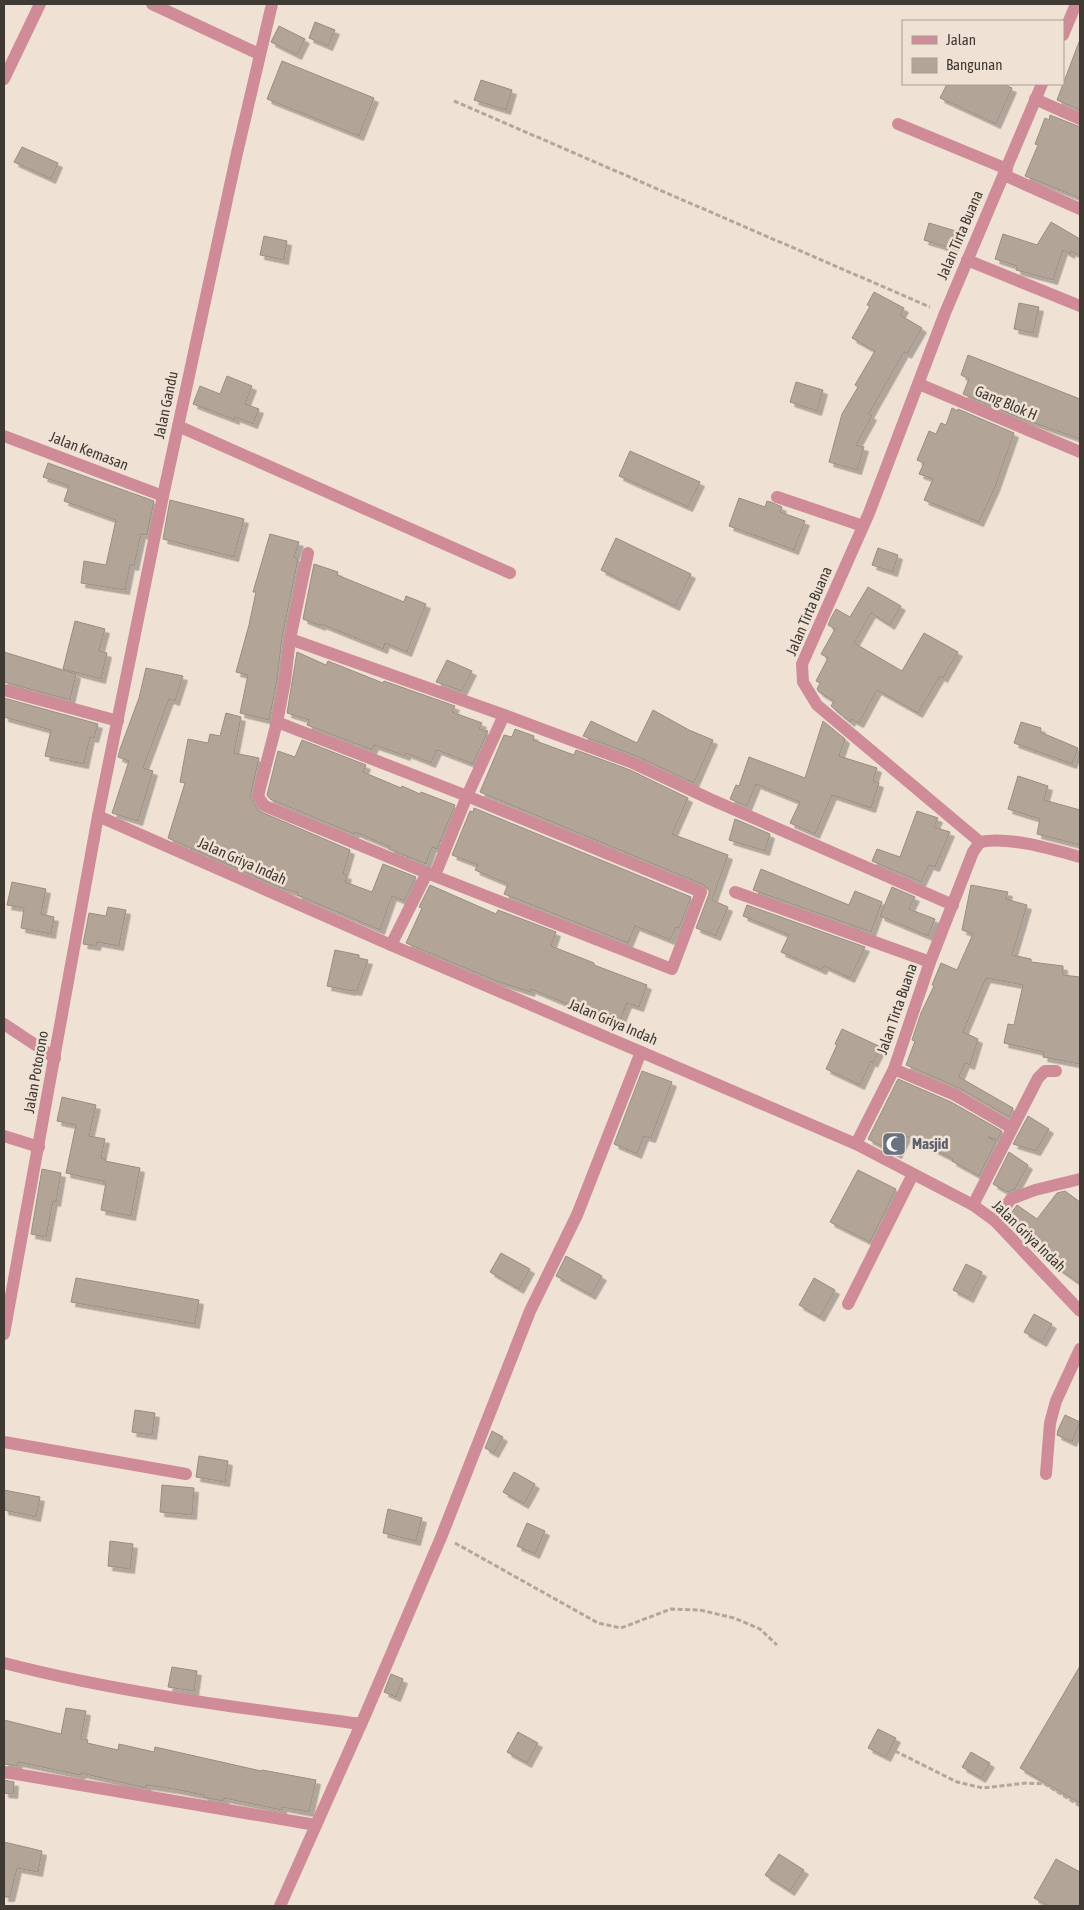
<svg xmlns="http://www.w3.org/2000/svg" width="1084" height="1910" font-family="'Asap Condensed',sans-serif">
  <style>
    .building { fill: #b3a498; stroke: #9b8d82; filter: url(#shadow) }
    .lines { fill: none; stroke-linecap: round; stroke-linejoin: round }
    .path { stroke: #b2a79c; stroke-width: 3; stroke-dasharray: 5 2.5; stroke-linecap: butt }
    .minor { stroke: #cf8b97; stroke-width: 12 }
    .labels { text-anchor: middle; stroke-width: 5; stroke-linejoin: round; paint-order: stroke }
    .street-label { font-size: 15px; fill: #403a35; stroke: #efe1d3 }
    .worship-label { font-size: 15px; font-weight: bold; fill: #5b616d; stroke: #efe1d3; text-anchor: start }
  </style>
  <defs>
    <filter id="shadow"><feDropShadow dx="4.5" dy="4.5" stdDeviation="0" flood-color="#0004"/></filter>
  </defs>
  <rect width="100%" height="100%" fill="#efe1d3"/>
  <g class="building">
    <polygon points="315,22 335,30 328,46 309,38"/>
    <polygon points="279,26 305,39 297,55 271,42"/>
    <polygon points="1079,42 1080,43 1080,110 1057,100"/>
    <polygon points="282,61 374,98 359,136 267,99"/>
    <polygon points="481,80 512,90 506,110 474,100"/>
    <polygon points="947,84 1002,84 1012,88 996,124 940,98"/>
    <polygon points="1050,115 1080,127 1080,198 1025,176 1038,145 1035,144 1045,118 1049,120"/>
    <polygon points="22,147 58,163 51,179 14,162"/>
    <polygon points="1051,222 1080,239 1080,256 1071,251 1070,254 1063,250 1053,280 1016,270 1017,266 995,259 1003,234 1037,245"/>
    <polygon points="929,223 959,232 953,249 924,240"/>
    <polygon points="264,236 287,241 284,260 260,255"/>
    <polygon points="874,292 904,308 900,315 922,328 907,354 904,352 869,414 872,416 856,445 864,447 857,470 829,462 842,414 858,387 855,385 875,351 852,338 870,306 867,305"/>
    <polygon points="1019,303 1039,307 1033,333 1014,329"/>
    <polygon points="968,355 1080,399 1080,439 1020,418 963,394 969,379 961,375"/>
    <polygon points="227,376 252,386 245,404 259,409 253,424 235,417 235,420 193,404 200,386 220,394"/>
    <polygon points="796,382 823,390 817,411 790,402"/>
    <polygon points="952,408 958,411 958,409 1014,433 995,487 979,522 924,500 933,479 919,474 924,463 917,460 929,431 936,434 941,423 946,425"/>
    <polygon points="630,451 700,482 688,507 619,476"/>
    <polygon points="48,463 154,501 147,535 141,534 134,566 130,565 125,590 81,583 84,561 106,565 116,520 64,501 69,486 43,477"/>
    <polygon points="739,498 765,507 767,501 771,502 782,507 780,512 805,521 794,550 729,526"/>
    <polygon points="170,500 244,519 234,557 163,539"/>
    <polygon points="270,534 299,542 294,557 298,559 282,637 277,680 269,720 240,713 248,675 236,672 249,625 256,592 253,592"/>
    <polygon points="616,538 691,574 675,606 601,570"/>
    <polygon points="878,548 898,555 893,572 872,565"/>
    <polygon points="314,564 338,572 337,575 404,602 406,596 426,604 407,652 385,643 383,649 321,624 321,626 303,619"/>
    <polygon points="868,587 901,606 890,625 871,613 854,643 902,671 924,633 958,652 943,678 940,676 918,713 877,690 859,723 851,719 850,722 831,706 834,701 819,692 817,689 820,683 816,681 828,658 821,654 835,629 828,625 831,618 836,609 850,617"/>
    <polygon points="75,621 105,629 99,651 107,653 101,679 63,669"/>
    <polygon points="4,652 76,674 70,700 4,682"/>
    <polygon points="297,652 326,665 328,661 383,683 384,681 455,706 452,712 482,723 479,729 488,731 473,764 437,750 431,763 406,753 406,756 374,745 372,750 307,725 309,720 287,713"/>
    <polygon points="447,660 472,671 462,691 436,682"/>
    <polygon points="146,668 183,676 175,701 169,699 143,768 153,771 138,821 112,813 129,761 118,757 120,749 139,698"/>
    <polygon points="4,698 98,724 94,738 90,737 84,764 45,756 51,730 4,717"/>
    <polygon points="653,710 689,730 713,740 694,783 636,756 583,736 591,721 637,743"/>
    <polygon points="226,713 241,717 234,753 259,758 250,797 259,811 350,850 343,874 347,875 345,882 372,892 383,864 416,877 404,901 392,896 380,930 297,895 298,893 278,887 168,838 185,783 180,782 188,739 208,743 210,734 220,736"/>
    <polygon points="823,721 845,739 839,756 877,768 873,781 879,783 871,808 832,795 815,834 790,823 800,802 756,784 747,806 730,799 736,785 739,786 749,757 805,778"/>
    <polygon points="1021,722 1041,728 1040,732 1078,748 1072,764 1014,743"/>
    <polygon points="515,729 534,736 533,740 574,755 576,750 630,770 688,798 672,834 728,855 712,900 728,907 716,936 696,928 709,894 709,890 704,885 480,792 504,735 512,737"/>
    <polygon points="302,740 366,765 363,772 401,788 402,786 420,794 421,792 455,805 437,849 432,847 426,864 389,849 390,847 355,832 354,834 270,799 267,795 278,751 295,757"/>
    <polygon points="1018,776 1048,786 1044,800 1080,810 1080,845 1037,834 1040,819 1008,809"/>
    <polygon points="474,808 691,897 679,928 676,927 670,940 635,926 628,943 504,894 508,884 475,870 478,865 452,855 470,811 473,812"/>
    <polygon points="917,811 938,818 934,827 950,832 935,867 929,865 921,882 872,861 877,849 900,857"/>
    <polygon points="735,819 770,834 765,851 729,840"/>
    <polygon points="761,869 849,905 855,891 882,902 871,932 753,890"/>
    <polygon points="12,882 46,889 41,914 54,917 51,934 21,928 24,908 7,905"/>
    <polygon points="430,885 496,914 498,910 556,932 551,946 594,963 594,965 647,985 639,1007 627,1003 620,1021 577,1006 577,1008 531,989 530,992 496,981 406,943 422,908 419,907"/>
    <polygon points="971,885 1008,892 1006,899 1027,905 1012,955 1031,959 1031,962 1063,966 1063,975 1080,977 1080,1064 1043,1057 1044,1052 1004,1043 1008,1024 1014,1025 1023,985 986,978 963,1032 978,1039 970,1065 965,1063 959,1077 1013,1108 1009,1117 959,1088 906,1065 915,1041 912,1040 921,1013 934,986 932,985 941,963 957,970 973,934 962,930"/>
    <polygon points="892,887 915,897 909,909 935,919 928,936 880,916"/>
    <polygon points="747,905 865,947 850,978 824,966 822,970 781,952 789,935 743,916"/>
    <polygon points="108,907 126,910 119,946 97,942 96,946 83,944 89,913 106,916"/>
    <polygon points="335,950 359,955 359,958 368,960 357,991 352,990 351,991 327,986"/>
    <polygon points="842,1029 881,1047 873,1063 871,1061 860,1085 826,1069 837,1045 835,1044"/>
    <polygon points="642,1071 672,1082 651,1138 644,1136 637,1154 614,1144"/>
    <polygon points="898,1079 951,1102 1002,1131 997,1140 988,1137 996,1142 979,1176 952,1161 953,1159 906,1136 897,1154 868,1139"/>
    <polygon points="62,1097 96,1105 89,1136 105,1139 101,1158 106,1159 105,1161 140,1168 131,1216 101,1210 106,1182 66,1173 76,1125 57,1121"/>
    <polygon points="1028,1116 1049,1129 1036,1151 1013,1144"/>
    <polygon points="1009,1152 1028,1165 1015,1189 1007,1192 993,1184"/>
    <polygon points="42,1169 61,1173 56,1202 53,1201 46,1237 31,1234"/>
    <polygon points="858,1170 896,1189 870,1242 830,1222"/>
    <polygon points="1065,1191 1080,1202 1080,1284 1038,1254 1006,1220 1017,1205 1037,1219 1057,1193"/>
    <polygon points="501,1253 530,1269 519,1289 490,1272"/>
    <polygon points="566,1256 602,1276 591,1295 556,1276"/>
    <polygon points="966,1264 982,1272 969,1298 953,1290"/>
    <polygon points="76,1278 199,1300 195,1324 71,1302"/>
    <polygon points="814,1278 835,1290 820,1317 799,1305"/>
    <polygon points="1034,1314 1052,1324 1042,1342 1024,1332"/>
    <polygon points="135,1410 155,1413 152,1435 132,1432"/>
    <polygon points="1065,1415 1080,1422 1072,1442 1057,1435 1058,1430"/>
    <polygon points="492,1431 503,1437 494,1453 485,1448"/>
    <polygon points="199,1456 228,1461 225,1482 196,1477"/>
    <polygon points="514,1472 535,1484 524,1504 503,1492"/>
    <polygon points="162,1485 194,1488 192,1515 160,1512"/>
    <polygon points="4,1490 40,1497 36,1517 4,1510"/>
    <polygon points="388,1509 422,1518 416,1541 383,1533"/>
    <polygon points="527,1523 545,1531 535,1554 517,1546"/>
    <polygon points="110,1541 133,1544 130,1569 108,1566"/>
    <polygon points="1080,1666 1080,1803 1020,1768"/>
    <polygon points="172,1667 197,1671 194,1691 168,1687"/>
    <polygon points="391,1674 403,1679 396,1697 384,1692"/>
    <polygon points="66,1708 86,1711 81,1739 88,1740 87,1743 118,1750 119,1744 154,1752 155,1747 261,1771 262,1770 316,1780 309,1812 282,1807 282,1810 224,1798 224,1801 212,1799 203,1797 204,1795 174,1789 146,1785 146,1788 81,1773 80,1775 18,1762 17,1766 4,1764 4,1720 61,1734"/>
    <polygon points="878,1729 896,1738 886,1757 868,1748"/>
    <polygon points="518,1732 538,1743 527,1763 507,1752"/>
    <polygon points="971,1752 990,1763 981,1778 962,1767"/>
    <polygon points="4,1780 14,1782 13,1794 4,1793"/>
    <polygon points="4,1842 42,1851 38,1872 17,1868 10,1897 4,1897"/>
    <polygon points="779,1854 804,1870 790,1891 765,1875"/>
    <polygon points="1056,1859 1080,1872 1080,1906 1049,1906 1034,1898"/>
  </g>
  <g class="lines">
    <g class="path">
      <polyline points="454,101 930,307"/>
      <polyline points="455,1543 598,1623 621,1628 671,1609 700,1610 734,1618 760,1629 777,1645"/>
      <polyline points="895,1751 957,1782 983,1788 1026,1783 1045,1784 1080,1806"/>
    </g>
    <g class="minor">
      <polyline points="152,4 259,54"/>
      <polyline points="1063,35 1076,4"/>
      <polyline points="4,79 40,4"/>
      <polyline points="1035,99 1080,119"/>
      <polyline points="898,124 1007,169"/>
      <polyline points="1004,175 1080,209"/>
      <polyline points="967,260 1080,306"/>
      <polyline points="919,384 1080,452"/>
      <polyline points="178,426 510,573"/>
      <polyline points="4,436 163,496"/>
      <polyline points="777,497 863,526"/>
      <polyline points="290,639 504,715 633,763 710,799 953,905"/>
      <polyline points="4,690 118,721"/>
      <polyline points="277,722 467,796 701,892 672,969 427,873 265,806 261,801 258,796 277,722 285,681 290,639 308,553"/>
      <polyline points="98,816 391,945 856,1144 973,1205 995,1221 1080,1311"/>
      <path d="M980,842C1009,836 1051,849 1080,857"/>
      <polyline points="435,875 467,796 504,715"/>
      <polyline points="735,892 930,962"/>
      <polyline points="391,945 427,873"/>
      <polyline points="4,1024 55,1058"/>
      <polyline points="894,1069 955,1095 1012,1128"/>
      <polyline points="4,1136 39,1147"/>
      <polyline points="856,1144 894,1069 930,962 973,852 980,842 817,705 803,682 802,664 869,513 945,313 1042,84"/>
      <polyline points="973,1205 1038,1078 1045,1071 1056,1071"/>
      <polyline points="995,1221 1011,1199 1035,1190 1080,1179"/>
      <polyline points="848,1304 913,1174"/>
      <polyline points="4,1334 98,816 163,496 237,153 272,4"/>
      <polyline points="4,1442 186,1474"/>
      <polyline points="1046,1474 1050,1423 1056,1401 1080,1349"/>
      <path d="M4,1663C120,1693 241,1708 361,1724"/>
      <polyline points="4,1772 316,1825"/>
      <polyline points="280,1906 366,1713 442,1535 530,1311 577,1215 641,1052"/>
    </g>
  </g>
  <defs>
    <symbol id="mosque-square" viewBox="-11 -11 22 22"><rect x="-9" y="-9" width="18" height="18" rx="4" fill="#6b7280" stroke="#efe1d3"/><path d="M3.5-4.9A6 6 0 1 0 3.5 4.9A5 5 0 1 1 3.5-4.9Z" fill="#fff"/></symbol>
  </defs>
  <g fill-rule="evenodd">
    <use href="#mosque-square" x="880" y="1130" width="28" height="28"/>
  </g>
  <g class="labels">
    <g class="street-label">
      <text transform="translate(960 235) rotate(-67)" y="5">Jalan Tirta Buana</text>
      <text transform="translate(1006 403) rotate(23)" y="5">Gang Blok H</text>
      <text transform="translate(166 405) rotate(-78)" y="5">Jalan Gandu</text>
      <text transform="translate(89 451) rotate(21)" y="5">Jalan Kemasan</text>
      <text transform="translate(809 611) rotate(-67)" y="5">Jalan Tirta Buana</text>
      <text transform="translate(242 861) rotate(24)" y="5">Jalan Griya Indah</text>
      <text transform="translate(897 1009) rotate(-71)" y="5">Jalan Tirta Buana</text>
      <text transform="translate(613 1022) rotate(23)" y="5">Jalan Griya Indah</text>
      <text transform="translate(36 1072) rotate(-80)" y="5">Jalan Potorono</text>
      <text transform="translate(1029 1236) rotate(44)" y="5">Jalan Griya Indah</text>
    </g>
    <g class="worship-label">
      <text x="912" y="1149">Masjid</text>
    </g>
  </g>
  <rect width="1084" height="1910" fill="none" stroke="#403a35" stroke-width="10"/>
  <rect x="902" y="20" width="162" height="65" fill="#efe1d3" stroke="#a99e94"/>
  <rect x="912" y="36" width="25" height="8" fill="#cf8b97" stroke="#a99e94"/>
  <text x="946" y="45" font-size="15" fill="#403a35">Jalan</text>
  <rect x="912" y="58" width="25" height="15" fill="#b3a498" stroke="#a99e94"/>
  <text x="946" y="70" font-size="15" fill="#403a35">Bangunan</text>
</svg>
